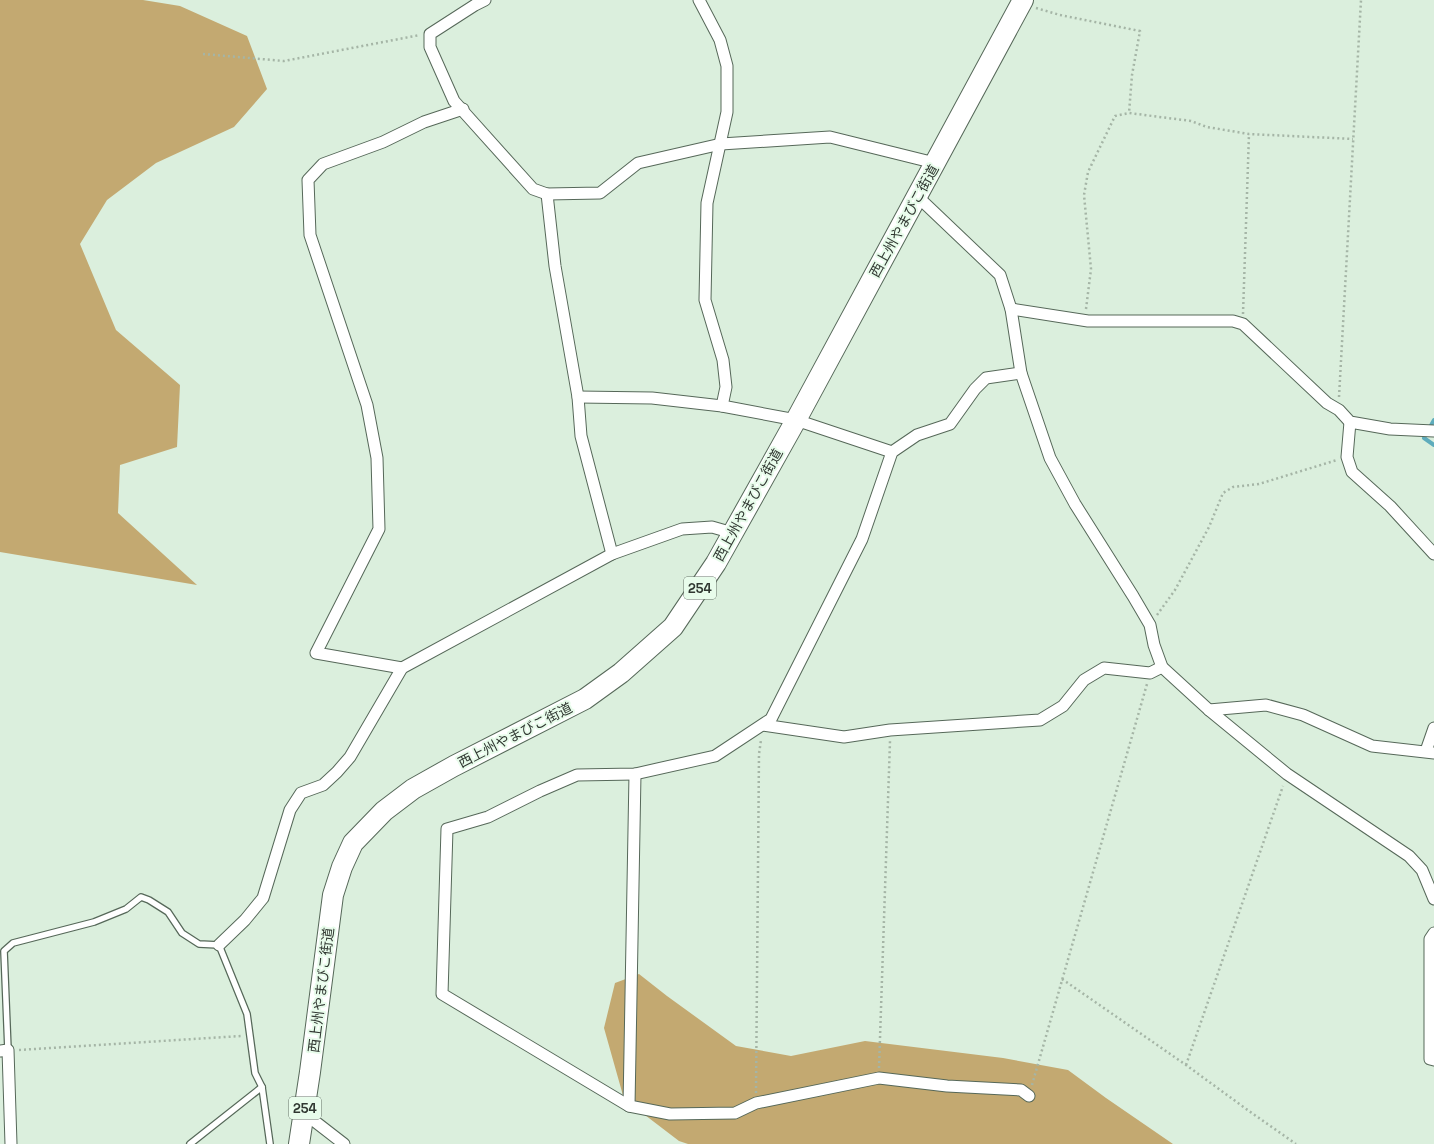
<svg xmlns="http://www.w3.org/2000/svg" width="1434" height="1144" font-family="'Space Grotesk','Noto Sans JP',sans-serif">
  <style>
    .forest { fill: #c3a971 }
    .lines { fill: none; stroke-linecap: round; stroke-linejoin: round }
    .stream { stroke: #5eacbc; stroke-width: 4 }
    .lane-casing { stroke: #566859; stroke-width: 8 }
    .street-casing { stroke: #566859; stroke-width: 13 }
    .highway-casing { stroke: #566859; stroke-width: 22 }
    .path { stroke: #a5b5a6; stroke-width: 2.5; stroke-dasharray: 2 3; stroke-linecap: butt }
    .lane { stroke: #fff; stroke-width: 5.5 }
    .street { stroke: #fff; stroke-width: 11 }
    .highway { stroke: #fff; stroke-width: 20 }
    .labels { text-anchor: middle; stroke-width: 4; stroke-linejoin: round; paint-order: stroke }
    .shield { fill: #e8fceb; stroke: #677269; stroke-width: 1 }
    .shield-label { font-size: 13px; font-weight: bold; fill: #303731 }
    .street-label { font-size: 14px; fill: #303731; stroke: #e8fceb }
  </style>
  <rect width="100%" height="100%" fill="#dbefdd"/>
  <g class="forest">
    <polygon points="0,0 143,0 180,6 247,36 267,89 234,127 156,163 107,200 80,244 116,330 180,385 177,447 120,465 118,513 197,585 0,552"/>
    <polygon points="639,974 667,996 736,1046 791,1056 865,1041 1003,1058 1068,1070 1106,1098 1173,1144 688,1144 679,1141 624,1099 604,1028 615,983"/>
  </g>
  <g class="lines">
    <polyline class="stream" points="1434,420 1424,438 1434,445"/>
    <defs>
      <g id="lane">
        <polyline points="8,1050 4,951 13,943 94,922 126,909 141,897 149,900 168,912 182,933 199,944 219,945 247,1014 255,1073 262,1087 270,1144"/>
        <polyline points="190,1144 262,1087"/>
      </g>
      <g id="street">
        <polyline points="485,0 475,5 430,34 430,47 454,101 533,189 547,194 600,193 638,163 721,144 830,137 935,163"/>
        <polyline points="699,0 720,40 727,66 727,112 707,203 705,300 723,360 726,387 722,406"/>
        <polyline points="547,194 555,266 578,397 581,436 612,554"/>
        <polyline points="917,196 1000,275 1011,309 1021,373 1050,458 1075,504 1133,596 1150,625 1154,645 1162,667 1209,710 1287,774 1409,856 1422,870 1434,899"/>
        <polyline points="1011,309 1088,321 1233,321 1243,324 1327,403 1339,410 1350,422 1390,429 1434,431"/>
        <polyline points="1021,373 986,378 975,389 950,424 917,435 892,452 862,539 771,719 715,756 635,774 577,775 540,791 488,817 447,829 442,994 629,1106 670,1114 735,1113 756,1103 879,1078 947,1086 1021,1090 1029,1096"/>
        <polyline points="578,397 652,398 722,406 796,420 892,452"/>
        <polyline points="1350,422 1347,457 1352,472 1390,506 1434,554"/>
        <polyline points="402,668 316,653 379,529 377,458 367,405 310,235 308,180 323,164 383,142 424,122 463,109"/>
        <polyline points="1209,710 1266,705 1303,715 1372,746 1434,753"/>
        <polyline points="763,725 844,737 890,730 1040,720 1063,706 1084,680 1104,668 1150,673 1162,667"/>
        <polyline points="1426,751 1434,728"/>
        <polyline points="1434,933 1430,939 1430,1059 1434,1060"/>
        <polyline points="219,945 245,920 263,898 290,810 301,793 323,785 337,772 350,757 402,668 612,554 682,529 712,527 733,533"/>
        <polyline points="0,1051 8,1050 11,1144"/>
        <polyline points="629,1106 635,774"/>
        <polyline points="304,1113 344,1144"/>
      </g>
      <polyline id="highway" points="299,1144 310,1072 333,895 342,867 353,843 384,811 413,789 454,766 585,699 621,673 673,627 716,563 796,420 1023,0"/>
    </defs>
    <use href="#lane" class="lane-casing"/>
    <use href="#street" class="street-casing"/>
    <use href="#highway" class="highway-casing"/>
    <g class="path">
      <polyline points="1036,8 1060,15 1140,31 1132,75 1129,113"/>
      <polyline points="203,54 284,61 420,35"/>
      <polyline points="1086,309 1091,269 1084,195 1088,172 1115,116 1129,113 1191,121 1207,127 1249,134 1353,139"/>
      <polyline points="1243,314 1249,134"/>
      <polyline points="1339,397 1361,0"/>
      <polyline points="1157,615 1175,590 1209,527 1223,493 1233,487 1259,484 1337,460"/>
      <polyline points="1062,979 1186,1065 1249,1111 1296,1144"/>
      <polyline points="19,1050 241,1036"/>
      <polyline points="1186,1065 1283,786"/>
      <polyline points="879,1068 890,741"/>
      <polyline points="1032,1085 1147,684"/>
      <polyline points="756,1093 759,754 761,740"/>
    </g>
    <use href="#lane" class="lane"/>
    <use href="#street" class="street"/>
    <use href="#highway" class="highway"/>
  </g>
  <g class="labels">
    <g class="shield">
      <rect x="684" y="577" width="32" height="22" rx="3"/>
      <rect x="289" y="1097" width="32" height="22" rx="3"/>
    </g>
    <g class="shield-label">
      <text x="700" y="593">254</text>
      <text x="305" y="1113">254</text>
    </g>
    <g class="street-label">
      <text transform="translate(904 221) rotate(-61)" y="5">西上州やまびこ街道</text>
      <text transform="translate(748 505) rotate(-61)" y="5">西上州やまびこ街道</text>
      <text transform="translate(515 735) rotate(-27)" y="5">西上州やまびこ街道</text>
      <text transform="translate(321 990) rotate(-83)" y="5">西上州やまびこ街道</text>
    </g>
  </g>
</svg>
